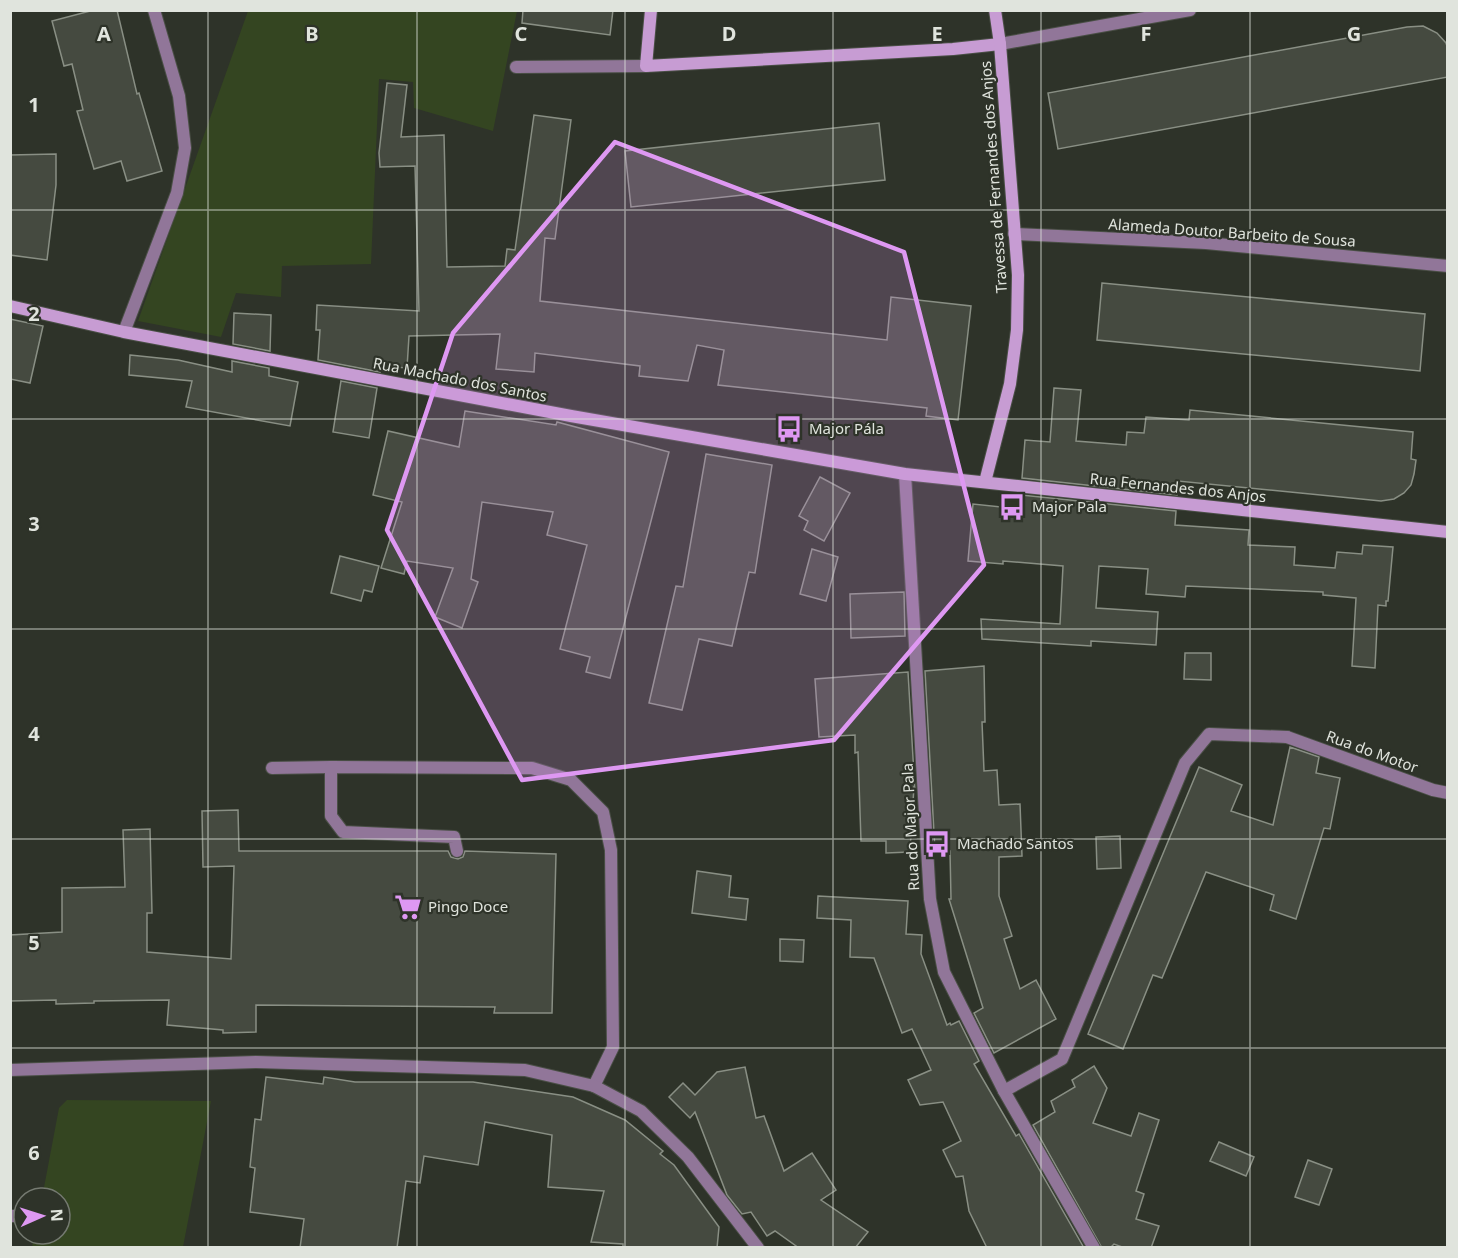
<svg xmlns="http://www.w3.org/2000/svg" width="1458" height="1258" font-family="'Noto Sans',sans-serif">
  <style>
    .green { fill: #344521 }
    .building { fill: #454a40; stroke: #898f84; stroke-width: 1.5 }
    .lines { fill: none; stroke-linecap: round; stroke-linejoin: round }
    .lane-casing { stroke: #4a4f46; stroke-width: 14 }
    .street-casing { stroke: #4a4f46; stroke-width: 14 }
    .secondary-casing { stroke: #4a4f46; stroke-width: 14 }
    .lane { stroke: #917699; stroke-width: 12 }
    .street { stroke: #917699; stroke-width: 12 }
    .secondary { stroke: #c79cd3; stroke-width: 12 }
    .marked { fill: #de98f2; fill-opacity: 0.2; stroke: #de98f2; stroke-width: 4.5; stroke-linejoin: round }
    .grid { fill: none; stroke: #e0e4dd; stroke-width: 1.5; stroke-opacity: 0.55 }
    .labels { text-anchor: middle; stroke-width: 4.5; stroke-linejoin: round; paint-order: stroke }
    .street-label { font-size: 15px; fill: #e0e4dd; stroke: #2e3329 }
    .poi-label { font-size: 15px; fill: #e0e4dd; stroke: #2e3329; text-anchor: start }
    .grid-label { font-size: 20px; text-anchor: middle; font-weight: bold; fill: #e0e4dd; stroke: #2e3329; stroke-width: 4.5; stroke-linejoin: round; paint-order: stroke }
  </style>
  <rect width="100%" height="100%" fill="#2e3329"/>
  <g class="green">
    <polygon points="248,11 517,11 493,131 414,108 413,82 379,79 371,264 282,266 281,297 236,293 221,337 138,321"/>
    <polygon points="67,1100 211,1101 183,1247 32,1247 35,1234 60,1234 60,1198 42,1198 59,1108"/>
  </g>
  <g class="building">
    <polygon points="94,10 117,10 137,94 139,93 162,171 127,181 121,161 94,169 77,111 83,110 72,64 64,66 52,21"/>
    <polygon points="523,10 613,10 610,35 522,23"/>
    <polygon points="1423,26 1437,33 1446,43 1448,49 1448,77 1058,149 1048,93 1407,27"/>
    <polygon points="387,83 407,85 401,137 444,135 447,267 505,266 507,249 515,250 534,115 571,120 555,239 545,238 540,301 887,340 891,297 971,306 958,420 926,416 927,408 718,385 724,350 697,345 688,381 639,376 640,366 535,353 534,372 496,369 500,334 409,336 407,368 381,366 380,372 318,360 320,330 316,330 317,305 419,311 415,166 380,167 379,153"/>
    <polygon points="879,123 885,180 631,207 625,151"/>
    <polygon points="56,154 56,185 47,260 10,255 10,155"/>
    <polygon points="1102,283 1425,314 1420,371 1097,340"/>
    <polygon points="234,313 271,315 270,351 233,344"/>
    <polygon points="10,319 43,326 30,383 10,379"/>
    <polygon points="130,355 178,360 232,372 232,361 269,368 269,376 298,382 290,426 186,407 192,381 129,375"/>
    <polygon points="341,381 377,388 369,438 333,432"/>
    <polygon points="1054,388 1081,390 1076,441 1126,445 1127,432 1144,433 1146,417 1189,420 1190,410 1413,432 1411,459 1416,460 1414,474 1411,485 1404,493 1394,499 1381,501 1178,481 1177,495 1022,478 1025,440 1050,442"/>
    <polygon points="465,411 556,425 557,422 669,452 610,678 586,672 590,657 560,649 587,545 547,535 553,512 482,502 471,579 478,582 462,628 435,617 453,568 407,561 404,574 381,568 402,502 373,495 388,431 459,447"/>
    <polygon points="706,454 772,465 755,573 749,572 732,646 699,639 682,710 649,703 676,586 683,587"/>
    <polygon points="820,477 850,493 824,541 804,530 808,521 799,516"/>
    <polygon points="1021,495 1176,511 1175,525 1249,530 1248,545 1295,547 1294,565 1335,568 1337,552 1362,554 1363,545 1393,547 1388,601 1386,601 1386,606 1378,605 1375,668 1352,666 1356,598 1323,595 1323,592 1186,586 1185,597 1146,594 1148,569 1099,566 1096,608 1158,612 1156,645 1091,641 1091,646 982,639 981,619 1060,624 1063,566 1003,561 1003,564 968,561 973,504 1020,509"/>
    <polygon points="812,549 838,557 826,601 800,594"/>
    <polygon points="340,556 379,566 372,592 364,590 361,601 331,593"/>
    <polygon points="904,592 905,636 851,638 850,594"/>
    <polygon points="1185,653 1211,653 1211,680 1184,679"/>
    <polygon points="984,666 985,722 982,722 984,771 997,770 999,805 1020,804 1022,856 999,857 999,896 1012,936 1004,939 1020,989 1036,980 1056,1019 994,1053 974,1013 983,1008 949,899 951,899 950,851 935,851 925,671"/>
    <polygon points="908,672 915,792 914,786 910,852 886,853 886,841 861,841 858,752 855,753 855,735 819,737 815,679"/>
    <polygon points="1290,747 1319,757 1316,773 1340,778 1330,829 1324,828 1296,919 1270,910 1274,895 1206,872 1162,978 1153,975 1123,1049 1088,1034 1199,767 1242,785 1231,811 1273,825"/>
    <polygon points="238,810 239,851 448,851 451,857 458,859 463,857 465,851 556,854 552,1013 494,1013 495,1007 256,1005 256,1032 223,1033 223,1030 167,1025 169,1000 94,1001 94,1003 56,1004 56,1000 10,1001 10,935 62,932 62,888 125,887 123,830 150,829 152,913 147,913 147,952 231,959 234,866 203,867 202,811"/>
    <polygon points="1120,836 1121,868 1097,869 1096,837"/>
    <polygon points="697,871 731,876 729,897 748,899 746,920 692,913"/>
    <polygon points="818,896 908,901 906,934 922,935 921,954 947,1025 950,1023 951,1025 959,1021 979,1061 974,1064 1016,1136 1019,1134 1084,1248 987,1248 969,1211 963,1176 956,1177 943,1150 961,1141 943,1102 920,1105 908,1080 931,1070 912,1029 902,1033 874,958 850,957 851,920 817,918"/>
    <polygon points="780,939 804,940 803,962 780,961"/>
    <polygon points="1094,1066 1107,1088 1093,1123 1131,1136 1139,1113 1159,1120 1136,1191 1144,1194 1136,1219 1159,1226 1151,1248 1125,1248 1114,1244 1110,1248 1102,1248 1033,1125 1055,1112 1051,1101 1075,1087 1072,1080"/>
    <polygon points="745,1067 756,1118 764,1116 784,1171 812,1153 836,1190 821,1200 868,1232 855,1248 799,1248 775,1231 767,1236 751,1212 742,1214 727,1195 695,1112 690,1118 669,1097 683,1083 695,1095 717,1072"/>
    <polygon points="266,1077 323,1084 324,1077 355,1082 473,1082 573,1097 625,1120 663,1151 660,1154 674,1165 719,1227 717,1248 623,1248 623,1244 591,1242 604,1191 548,1187 552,1135 485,1122 478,1165 424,1156 420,1183 406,1181 397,1248 300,1248 304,1219 250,1212 255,1168 250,1167 255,1119 261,1120"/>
    <polygon points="1219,1142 1254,1157 1246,1176 1210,1161"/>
    <polygon points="1308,1160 1332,1169 1319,1205 1295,1197"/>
  </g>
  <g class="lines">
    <defs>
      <g id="lane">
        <polyline points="272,768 331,767"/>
        <polyline points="457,851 454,837 343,832 331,816 331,767 532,768 571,780 603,812 611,850 613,1047 594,1086"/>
        <polyline points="1004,1091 1062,1059 1185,763 1209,734 1287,737"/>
      </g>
      <g id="street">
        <polyline points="1000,44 1190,10"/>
        <polyline points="516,67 646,66"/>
        <polyline points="1014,234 1206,243 1448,266"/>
        <polyline points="124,332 177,193 185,148 179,96 154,10"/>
        <polyline points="905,474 930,899 944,972 1004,1091 1094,1248"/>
        <polyline points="1287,737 1433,790 1448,793"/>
        <polyline points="10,1070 256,1062 525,1070 594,1086 641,1111 688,1157 758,1248"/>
        <polyline points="10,1216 17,1216"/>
      </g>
      <g id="secondary">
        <polyline points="651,10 646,66 953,49 1000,44"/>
        <polyline points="10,306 124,332 571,416 905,474 1448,532"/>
        <polyline points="985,482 1010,384 1017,330 1018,275 1000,44 995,10"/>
      </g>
    </defs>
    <use href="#lane" class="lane-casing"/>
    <use href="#street" class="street-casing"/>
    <use href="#secondary" class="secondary-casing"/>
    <use href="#lane" class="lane"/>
    <use href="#street" class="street"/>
    <use href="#secondary" class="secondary"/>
  </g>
  <path class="marked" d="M615,142L904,252L984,565L834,740L522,780L387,530L453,333Z"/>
  <path class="grid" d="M208,10V1248M417,10V1248M625,10V1248M833,10V1248M1041,10V1248M1250,10V1248M10,210H1448M10,419H1448M10,629H1448M10,839H1448M10,1048H1448"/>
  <defs>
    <symbol id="bus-bare" viewBox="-9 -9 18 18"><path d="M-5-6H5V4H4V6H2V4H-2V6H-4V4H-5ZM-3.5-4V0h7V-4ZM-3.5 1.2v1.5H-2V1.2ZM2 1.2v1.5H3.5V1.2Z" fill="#de98f2" stroke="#2e3329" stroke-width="2.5" paint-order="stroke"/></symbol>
    <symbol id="supermarket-bare" viewBox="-9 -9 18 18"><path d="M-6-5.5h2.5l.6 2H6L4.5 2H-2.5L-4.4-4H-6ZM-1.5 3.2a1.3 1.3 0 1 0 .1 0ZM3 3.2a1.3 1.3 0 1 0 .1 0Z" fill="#de98f2" stroke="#2e3329" stroke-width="2.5" paint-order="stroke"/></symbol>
  </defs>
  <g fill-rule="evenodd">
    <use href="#bus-bare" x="770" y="410" width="38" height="38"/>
    <use href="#bus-bare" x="993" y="488" width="38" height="38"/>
    <use href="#bus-bare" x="918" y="825" width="38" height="38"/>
    <use href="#supermarket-bare" x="389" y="888" width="38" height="38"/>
  </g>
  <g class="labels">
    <g class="street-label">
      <text transform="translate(994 177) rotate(-94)" y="5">Travessa de Fernandes dos Anjos</text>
      <text transform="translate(1232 233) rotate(4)" y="5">Alameda Doutor Barbeito de Sousa</text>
      <text transform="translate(460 380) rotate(11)" y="5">Rua Machado dos Santos</text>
      <text transform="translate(1178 488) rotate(6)" y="5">Rua Fernandes dos Anjos</text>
      <text transform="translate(1372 752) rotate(20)" y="5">Rua do Motor</text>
      <text transform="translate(911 827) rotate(-93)" y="5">Rua do Major Pala</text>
    </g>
    <g class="poi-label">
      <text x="809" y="434">Major Pála</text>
      <text x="1032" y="512">Major Pala</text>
      <text x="957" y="849">Machado Santos</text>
      <text x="428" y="912">Pingo Doce</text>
    </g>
  </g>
  <g class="grid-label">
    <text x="104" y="41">A</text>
    <text x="312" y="41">B</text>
    <text x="521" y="41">C</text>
    <text x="729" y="41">D</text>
    <text x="937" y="41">E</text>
    <text x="1146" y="41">F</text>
    <text x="1354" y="41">G</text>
    <text x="34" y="112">1</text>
    <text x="34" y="321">2</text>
    <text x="34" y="531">3</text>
    <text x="34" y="741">4</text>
    <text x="34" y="950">5</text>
    <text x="34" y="1160">6</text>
  </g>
  <rect width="1458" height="1258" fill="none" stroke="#e0e4dd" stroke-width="24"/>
  <g transform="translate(42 1216) rotate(87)"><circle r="28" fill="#2e3329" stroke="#757a71" stroke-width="1.5"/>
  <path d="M0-4.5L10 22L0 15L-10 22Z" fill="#de98f2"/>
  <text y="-9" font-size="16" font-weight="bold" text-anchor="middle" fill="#e0e4dd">N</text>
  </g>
</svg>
